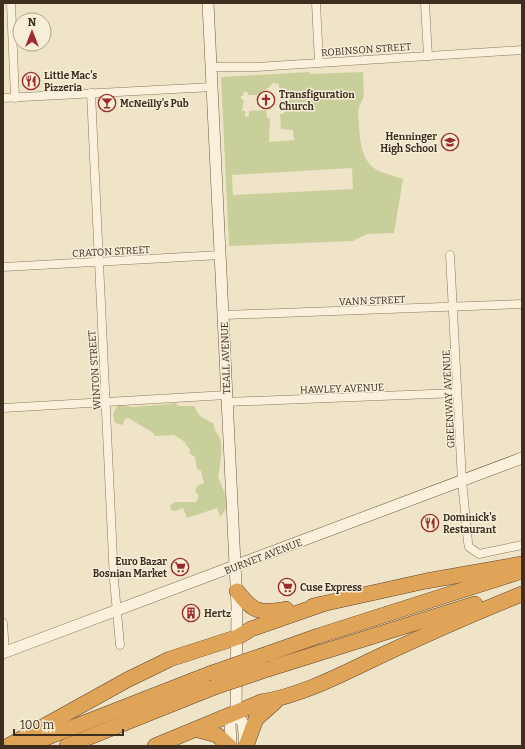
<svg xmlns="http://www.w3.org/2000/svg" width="525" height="749" font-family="Bitter,serif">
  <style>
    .green { fill: #c9cf9b; fill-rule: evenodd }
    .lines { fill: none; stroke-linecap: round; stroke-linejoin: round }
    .street-casing { stroke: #8d765c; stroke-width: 9 }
    .secondary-casing { stroke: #6f573f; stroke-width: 12 }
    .highway-casing { stroke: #5b4430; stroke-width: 16 }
    .street { stroke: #faf1dc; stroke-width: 8 }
    .secondary { stroke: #faf1dc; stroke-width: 11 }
    .highway { stroke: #e0a458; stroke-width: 15 }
    .highway-bridge-casing { stroke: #5b4430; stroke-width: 16; stroke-linecap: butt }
    .highway-bridge { stroke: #e0a458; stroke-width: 15 }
    .labels { text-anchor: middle; stroke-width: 3; stroke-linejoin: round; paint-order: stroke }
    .street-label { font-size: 10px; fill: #3d2e20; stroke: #f7eed8 }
    .poi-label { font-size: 10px; font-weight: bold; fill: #3d2e20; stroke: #f7eed8; text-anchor: start }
  </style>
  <rect width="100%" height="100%" fill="#f0e4c8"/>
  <g class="green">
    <path d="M310,72V74L363,72L364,96L359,107L358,113C360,132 358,159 377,170C385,174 395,176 403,179L394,233L367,234L353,241L229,246L221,77ZM272,83L279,84V89H283V93L289,98V104L284,110V114H280L281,129L293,130L294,140L269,142L270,118H267L266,110L249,111V116L247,117L245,116V111H242L244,100L241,99V96H243L244,91L248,93V95H265V90L271,86ZM352,168L353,189L233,195L232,175Z"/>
    <path d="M175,403L179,406H194L200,416L214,424C214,430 217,433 220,438C223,446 220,468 218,477C223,490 233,504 220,517L217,508L187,518L183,508L175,511L171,510L170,505L175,502H196L199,496L195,491L197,486L204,483L201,471L197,469L195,457L189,453L190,449L186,445L185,442L174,435L155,436L152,432L128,418L124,420L123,425L115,423L113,414L117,406C123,404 127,407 133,407C146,405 161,406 175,403Z"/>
  </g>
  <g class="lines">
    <defs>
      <g id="street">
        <polyline points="11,3 15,98"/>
        <polyline points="316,3 319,62"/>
        <polyline points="425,3 428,56"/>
        <polyline points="212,67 256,67 522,50"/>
        <polyline points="91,93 114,580 120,645"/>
        <polyline points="3,98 213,87"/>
        <polyline points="450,255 462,481 468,542 469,547 479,554 522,545"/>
        <polyline points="3,267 221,255"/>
        <polyline points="224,315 522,304"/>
        <polyline points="227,402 457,393"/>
        <polyline points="3,408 227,395"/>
        <polyline points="3,623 5,652"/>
      </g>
      <g id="secondary">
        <polyline points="208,3 237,606 236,713 230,723 231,746"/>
        <polyline points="3,653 522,458"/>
        <polyline points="236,713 243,723 245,746"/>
      </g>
      <g id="highway">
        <path d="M237,591C253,612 259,614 286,609"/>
        <polyline points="313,606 426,581 522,564"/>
        <polyline points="267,654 318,636 519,572"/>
        <polyline points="268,669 475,604"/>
        <polyline points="198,730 217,735 229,746"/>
        <polyline points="8,746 127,680 170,659 238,637 251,629 323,604"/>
        <polyline points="25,746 212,673"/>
        <polyline points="67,746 212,688"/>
        <path d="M155,746L261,702C303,695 342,674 380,656C427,634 474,613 522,594"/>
        <polyline points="246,746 256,719 275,702"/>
      </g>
    </defs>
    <use href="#street" class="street-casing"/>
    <use href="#secondary" class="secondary-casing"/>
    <use href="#highway" class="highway-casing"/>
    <use href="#street" class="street"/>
    <use href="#secondary" class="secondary"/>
    <use href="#highway" class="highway"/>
    <defs>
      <g id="highway-bridge">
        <polyline points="212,673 267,654"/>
        <polyline points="212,688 268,669"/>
      </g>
    </defs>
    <use href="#highway-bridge" class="highway-bridge-casing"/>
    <use href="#highway-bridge" class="highway-bridge"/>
  </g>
  <defs>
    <symbol id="restaurant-ring" viewBox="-11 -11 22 22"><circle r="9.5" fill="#f7eed8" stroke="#9e2a2b" stroke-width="1.5"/><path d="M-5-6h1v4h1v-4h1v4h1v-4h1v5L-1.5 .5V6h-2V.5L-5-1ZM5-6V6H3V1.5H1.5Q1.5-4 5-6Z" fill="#9e2a2b"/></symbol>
    <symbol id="church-ring" viewBox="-11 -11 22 22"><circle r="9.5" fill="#f7eed8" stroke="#9e2a2b" stroke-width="1.5"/><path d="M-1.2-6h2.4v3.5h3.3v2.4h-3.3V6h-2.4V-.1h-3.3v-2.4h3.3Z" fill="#9e2a2b"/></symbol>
    <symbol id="bar-ring" viewBox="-11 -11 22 22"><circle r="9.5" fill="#f7eed8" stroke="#9e2a2b" stroke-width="1.5"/><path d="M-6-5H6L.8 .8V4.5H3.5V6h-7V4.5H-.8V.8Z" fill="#9e2a2b"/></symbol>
    <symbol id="school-ring" viewBox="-11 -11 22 22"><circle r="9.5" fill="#f7eed8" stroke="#9e2a2b" stroke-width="1.5"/><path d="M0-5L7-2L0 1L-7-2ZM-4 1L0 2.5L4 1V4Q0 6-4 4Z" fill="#9e2a2b"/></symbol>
    <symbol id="supermarket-ring" viewBox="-11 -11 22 22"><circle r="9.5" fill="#f7eed8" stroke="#9e2a2b" stroke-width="1.5"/><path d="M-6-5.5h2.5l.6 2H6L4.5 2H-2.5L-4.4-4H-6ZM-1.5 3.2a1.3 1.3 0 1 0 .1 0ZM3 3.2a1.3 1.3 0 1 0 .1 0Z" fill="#9e2a2b"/></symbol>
    <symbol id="building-ring" viewBox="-11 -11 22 22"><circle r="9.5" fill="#f7eed8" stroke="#9e2a2b" stroke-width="1.5"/><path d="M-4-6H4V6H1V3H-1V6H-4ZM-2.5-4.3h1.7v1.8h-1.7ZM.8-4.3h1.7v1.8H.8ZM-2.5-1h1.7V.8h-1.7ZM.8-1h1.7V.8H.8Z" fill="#9e2a2b"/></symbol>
  </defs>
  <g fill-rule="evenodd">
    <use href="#restaurant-ring" x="21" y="71" width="20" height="20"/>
    <use href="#church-ring" x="256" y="90" width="20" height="20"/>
    <use href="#bar-ring" x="97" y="93" width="20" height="20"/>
    <use href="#school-ring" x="440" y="132" width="20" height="20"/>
    <use href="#restaurant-ring" x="420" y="513" width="20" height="20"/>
    <use href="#supermarket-ring" x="170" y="557" width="20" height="20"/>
    <use href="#supermarket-ring" x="277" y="577" width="20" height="20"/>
    <use href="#building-ring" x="181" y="603" width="20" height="20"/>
  </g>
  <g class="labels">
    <g class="street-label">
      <text transform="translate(366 49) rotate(-4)" y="4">ROBINSON STREET</text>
      <text transform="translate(111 251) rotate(-3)" y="4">CRATON STREET</text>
      <text transform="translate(372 300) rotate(-2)" y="4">VANN STREET</text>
      <text transform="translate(225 358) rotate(-92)" y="4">TEALL AVENUE</text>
      <text transform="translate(94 370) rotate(-94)" y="4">WINTON STREET</text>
      <text transform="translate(342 388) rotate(-2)" y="4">HAWLEY AVENUE</text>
      <text transform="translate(448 399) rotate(-93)" y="4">GREENWAY AVENUE</text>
      <text transform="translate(263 556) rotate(-21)" y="4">BURNET AVENUE</text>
    </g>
    <g class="poi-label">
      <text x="44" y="79">Little Mac's<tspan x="44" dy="12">Pizzeria</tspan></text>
      <text x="279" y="98">Transfiguration<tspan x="279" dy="12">Church</tspan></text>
      <text x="120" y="107">McNeilly's Pub</text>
      <text x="437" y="140" text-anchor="end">Henninger<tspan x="437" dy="12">High School</tspan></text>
      <text x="443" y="521">Dominick's<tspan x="443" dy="12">Restaurant</tspan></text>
      <text x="167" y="565" text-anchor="end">Euro Bazar<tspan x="167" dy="12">Bosnian Market</tspan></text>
      <text x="300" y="591">Cuse Express</text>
      <text x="204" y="617">Hertz</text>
    </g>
  </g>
  <rect width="525" height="749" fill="none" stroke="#3d2e20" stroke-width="8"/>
  <g transform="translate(32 32)"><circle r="19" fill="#f7eed8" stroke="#ada18e"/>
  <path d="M0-3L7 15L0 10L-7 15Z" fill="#9e2a2b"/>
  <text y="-6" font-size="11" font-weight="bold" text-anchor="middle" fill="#3d2e20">N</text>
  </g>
  <path d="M14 729v6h109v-6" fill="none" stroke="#3d2e20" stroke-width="2"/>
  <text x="20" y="729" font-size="12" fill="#3d2e20" stroke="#f7eed8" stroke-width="3" paint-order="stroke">100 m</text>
</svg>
